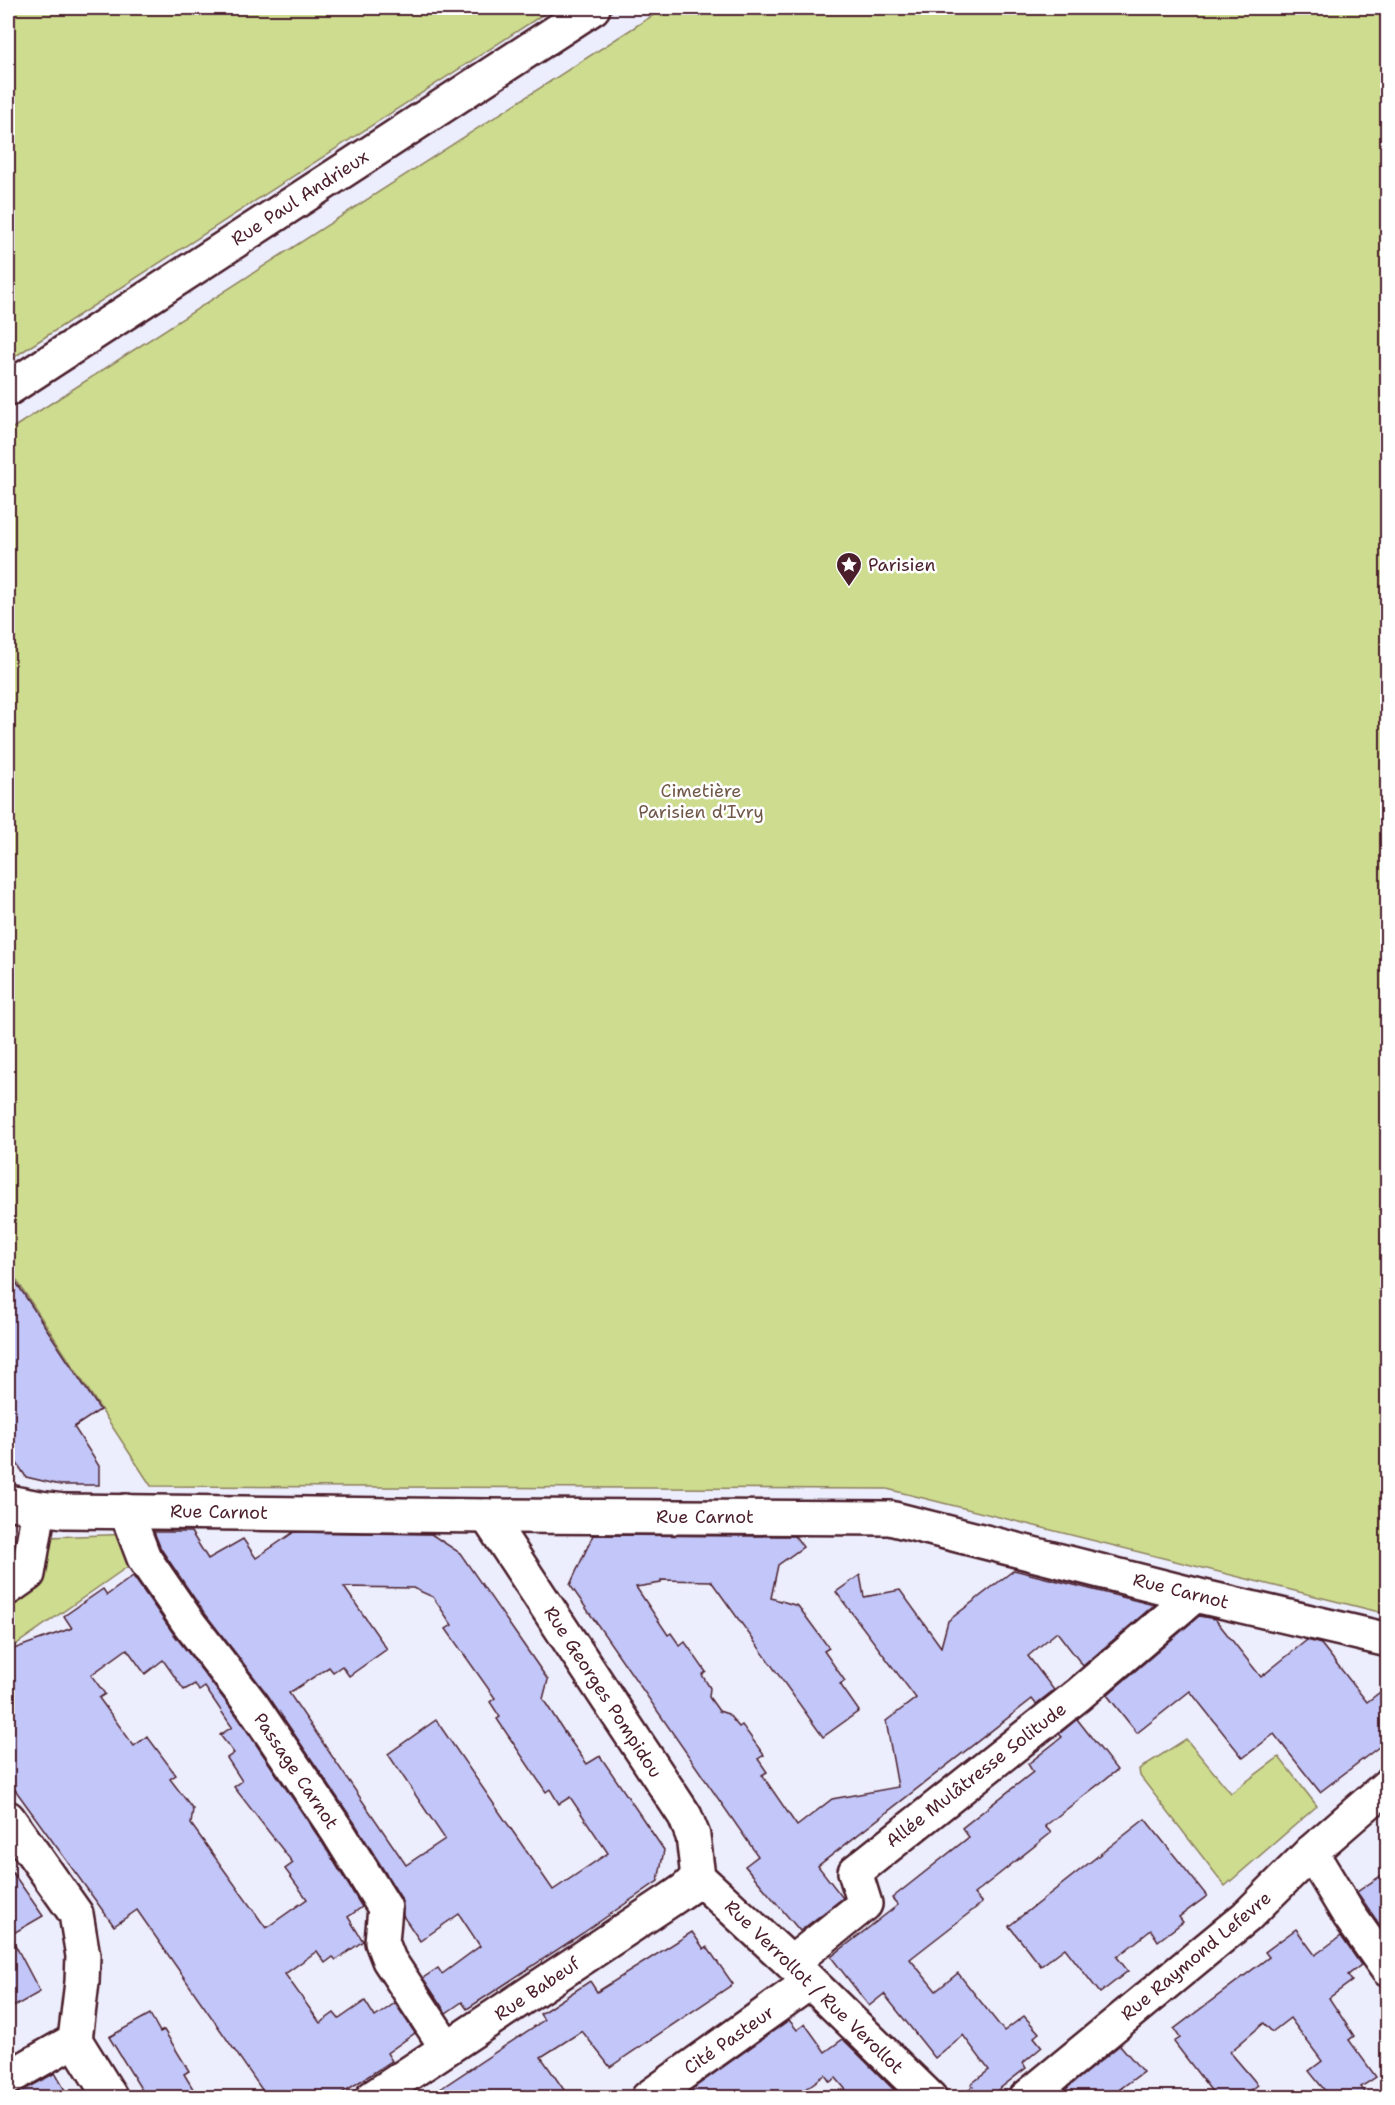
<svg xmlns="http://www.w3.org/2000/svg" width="1395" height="2105" font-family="'Shantell Sans',sans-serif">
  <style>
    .green { fill: #cddc8f; stroke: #8c7e5d; stroke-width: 1.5 }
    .building { fill: #c2c6f8; stroke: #4a1f2b; stroke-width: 1.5; fill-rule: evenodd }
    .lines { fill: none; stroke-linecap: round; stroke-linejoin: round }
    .minor-casing { stroke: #4a1f2b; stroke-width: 38 }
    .major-casing { stroke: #4a1f2b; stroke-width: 38 }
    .minor { stroke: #fff; stroke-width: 33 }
    .major { stroke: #fff; stroke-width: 33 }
    .labels { text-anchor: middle; stroke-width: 5; stroke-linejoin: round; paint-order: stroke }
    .street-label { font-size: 18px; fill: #4a1f2b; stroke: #fff }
    .poi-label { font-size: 18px; fill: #4a1f2b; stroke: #fff; text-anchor: start }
    .park-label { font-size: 18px; fill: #715849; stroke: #fff }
  </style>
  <rect width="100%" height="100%" fill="#edeefd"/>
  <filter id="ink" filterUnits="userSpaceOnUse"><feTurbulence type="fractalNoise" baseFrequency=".0167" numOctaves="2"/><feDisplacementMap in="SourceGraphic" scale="12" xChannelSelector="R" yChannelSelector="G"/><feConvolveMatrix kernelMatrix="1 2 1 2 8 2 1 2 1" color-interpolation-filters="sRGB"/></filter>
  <g filter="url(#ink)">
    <g class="green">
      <polygon points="8,8 553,8 8,361"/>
      <polygon points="664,8 1387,8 1387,1614 887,1489 151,1486 8,1267 8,431"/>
      <polygon points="134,1534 140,1558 8,1650 8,1605 39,1584 48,1537"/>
      <polygon points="1186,1739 1231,1793 1279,1757 1317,1806 1225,1886 1140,1776 1139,1769"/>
    </g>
    <g class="building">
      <polygon points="8,1270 100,1410 74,1427 99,1466 99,1485 60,1485 26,1477 8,1450"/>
      <path d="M154,1532H191L208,1559L243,1539L256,1558L294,1532L431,1534L460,1553L548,1680L543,1699L567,1736L587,1764L600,1756L664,1850L658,1881L583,1933L467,2009L462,2002L446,2013L423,1978L438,1968L442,1974L480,1946L459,1914L420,1941L403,1916L401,1898L354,1822L267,1694L203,1611L161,1549ZM344,1587L413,1588L433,1597L452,1625L446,1629L495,1698L490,1702L500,1717L497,1719L546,1792L550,1789L559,1804L570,1797L608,1853L553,1890L436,1720L388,1754L445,1839L406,1865L289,1693L329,1667L333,1672L342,1666L349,1676L387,1649Z"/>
      <polygon points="593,1535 795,1536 803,1547 778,1565 771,1598 798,1606 829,1648 824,1651 845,1681 840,1684 859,1711 823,1737 711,1581 661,1580 661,1583 636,1587 668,1635 671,1633 680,1646 685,1642 706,1672 702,1675 710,1688 709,1697 719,1711 728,1714 739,1727 742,1725 764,1755 758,1759 767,1772 762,1775 797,1826 832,1799 898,1787 886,1721 916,1698 836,1592 860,1575 864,1597 900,1590 941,1647 948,1621 1014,1570 1154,1605 1083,1666 1057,1632 1028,1656 1054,1690 1036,1704 1032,1699 818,1866 843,1898 800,1931 745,1866 758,1856 570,1585"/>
      <path d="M133,1576L173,1633L237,1716L322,1842L362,1907L348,1917L363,1941L336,1960L333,1957L325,1963L317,1951L285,1974L320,2023L334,2013L339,2019L365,2001L375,2017L395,2003L415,2033L387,2053L392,2061L336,2097H267L137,1910L114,1926L8,1780V1651L72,1628L64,1616L103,1589L107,1595ZM127,1649L145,1674L163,1660L184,1690L195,1684L199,1691L205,1687L232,1727L220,1735L234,1753L227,1758L242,1781L234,1787L293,1863L285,1869L307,1899L266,1928L191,1824L193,1809L170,1779L176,1775L147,1736L134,1746L99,1698L105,1694L91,1675Z"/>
      <polygon points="1199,1616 1215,1619 1261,1677 1307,1640 1321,1644 1367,1702 1388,1686 1388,1740 1320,1792 1274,1734 1243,1758 1190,1691 1137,1733 1107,1695"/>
      <polygon points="1077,1719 1117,1770 1045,1826 1051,1833 974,1894 982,1903 910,1959 936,1991 958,1973 1004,2031 1024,2016 1039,2033 1034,2037 1042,2047 1023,2063 1026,2068 989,2097 961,2097 973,2086 971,2084 989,2070 963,2035 935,2058 884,1994 869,2006 831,1957 898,1905 892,1898 969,1837 962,1828 1033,1772 1028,1764 1062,1737 1059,1734"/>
      <polygon points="1145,1819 1207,1896 1179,1917 1183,1922 1158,1941 1151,1930 1117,1957 1128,1971 1100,1993 1065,1948 1041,1966 1009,1926"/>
      <polygon points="8,1866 43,1916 10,1935 40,1992 8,2010"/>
      <polygon points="1388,1871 1388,1937 1357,1892"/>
      <polygon points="1296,1929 1315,1955 1341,1936 1361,1965 1348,1975 1352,1981 1329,1998 1354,2036 1349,2040 1376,2077 1361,2087 1369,2097 1330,2097 1309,2071 1322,2061 1290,2018 1272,2032 1264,2023 1230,2052 1258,2085 1242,2097 1216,2097 1174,2042 1180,2038 1174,2029 1269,1957 1265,1952"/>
      <polygon points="692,1932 704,1949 707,1947 733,1984 610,2067 582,2031 541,2057 569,2097 428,2097 544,2020 540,2014 590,1981 597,1992"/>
      <polygon points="150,2014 160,2032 164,2030 189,2071 184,2074 198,2097 146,2097 109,2037"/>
      <polygon points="789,2020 797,2030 805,2024 825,2052 843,2039 901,2097 852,2097 836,2078 830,2082 825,2075 794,2097 681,2097"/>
      <polygon points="1120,2045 1143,2072 1109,2097 1056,2097"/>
      <polygon points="55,2073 69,2097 8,2097 17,2094"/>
    </g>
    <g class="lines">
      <defs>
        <g id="minor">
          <polyline points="8,1502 39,1508 64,1511 487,1516 890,1518 1195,1595 1388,1640"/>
          <polyline points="126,1511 144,1558 188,1622 252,1705 338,1832 385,1908 382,1942 389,1960 441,2039"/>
          <polyline points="487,1516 685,1816 693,1836 698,1877"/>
          <polyline points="8,1588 28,1574 39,1508"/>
          <polyline points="8,1818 76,1914 83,1956 82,1982 75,2040"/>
          <polyline points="1311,1852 1349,1915 1388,1970"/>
          <polyline points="698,1877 791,1963 930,2098"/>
          <polyline points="791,1963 865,1904 855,1872 1078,1695 1195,1595"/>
          <polyline points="75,2040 111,2098"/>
          <polyline points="8,2078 75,2040"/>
          <polyline points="372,2098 670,1900 686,1889 698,1877"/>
          <polyline points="648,2098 810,1982"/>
          <polyline points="1026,2098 1246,1917 1311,1852 1388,1785"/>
        </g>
        <polyline id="major" points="8,389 593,8"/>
      </defs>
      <use href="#minor" class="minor-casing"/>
      <use href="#major" class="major-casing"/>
      <use href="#minor" class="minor"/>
      <use href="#major" class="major"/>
    </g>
  </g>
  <defs>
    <symbol id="sight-pin" viewBox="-11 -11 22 30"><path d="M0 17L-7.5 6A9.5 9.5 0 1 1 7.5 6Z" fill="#4a1f2b" stroke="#fff"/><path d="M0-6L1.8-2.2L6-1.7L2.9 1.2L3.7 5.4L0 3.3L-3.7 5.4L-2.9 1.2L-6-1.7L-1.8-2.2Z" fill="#fff"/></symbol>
  </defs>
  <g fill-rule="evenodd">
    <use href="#sight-pin" x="834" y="550" width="30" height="40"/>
  </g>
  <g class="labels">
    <g class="street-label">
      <text transform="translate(300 198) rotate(-33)" y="6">Rue Paul Andrieux</text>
      <text transform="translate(219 1512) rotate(1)" y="6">Rue Carnot</text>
      <text x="705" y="1523">Rue Carnot</text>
      <text transform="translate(1181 1591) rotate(14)" y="6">Rue Carnot</text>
      <text transform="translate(603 1692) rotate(57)" y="6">Rue Georges Pompidou</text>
      <text transform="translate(296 1771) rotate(56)" y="6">Passage Carnot</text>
      <text transform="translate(976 1775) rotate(-38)" y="6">Allée Mulâtresse Solitude</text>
      <text transform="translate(1196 1956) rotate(-40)" y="6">Rue Raymond Lefevre</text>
      <text transform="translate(814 1987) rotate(44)" y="6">Rue Verrollot / Rue Verollot</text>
      <text transform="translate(537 1989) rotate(-34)" y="6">Rue Babeuf</text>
      <text transform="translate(729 2040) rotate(-35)" y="6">Cité Pasteur</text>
    </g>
    <g class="poi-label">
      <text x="868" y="571">Parisien</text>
    </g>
    <g class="park-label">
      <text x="701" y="797">Cimetière<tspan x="701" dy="21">Parisien d'Ivry</tspan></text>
    </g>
  </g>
  <rect width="1395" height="2105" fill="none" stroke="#fff" stroke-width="30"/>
  <rect x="15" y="15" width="1365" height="2075" fill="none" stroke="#4a1f2b" stroke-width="2" filter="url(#ink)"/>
</svg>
